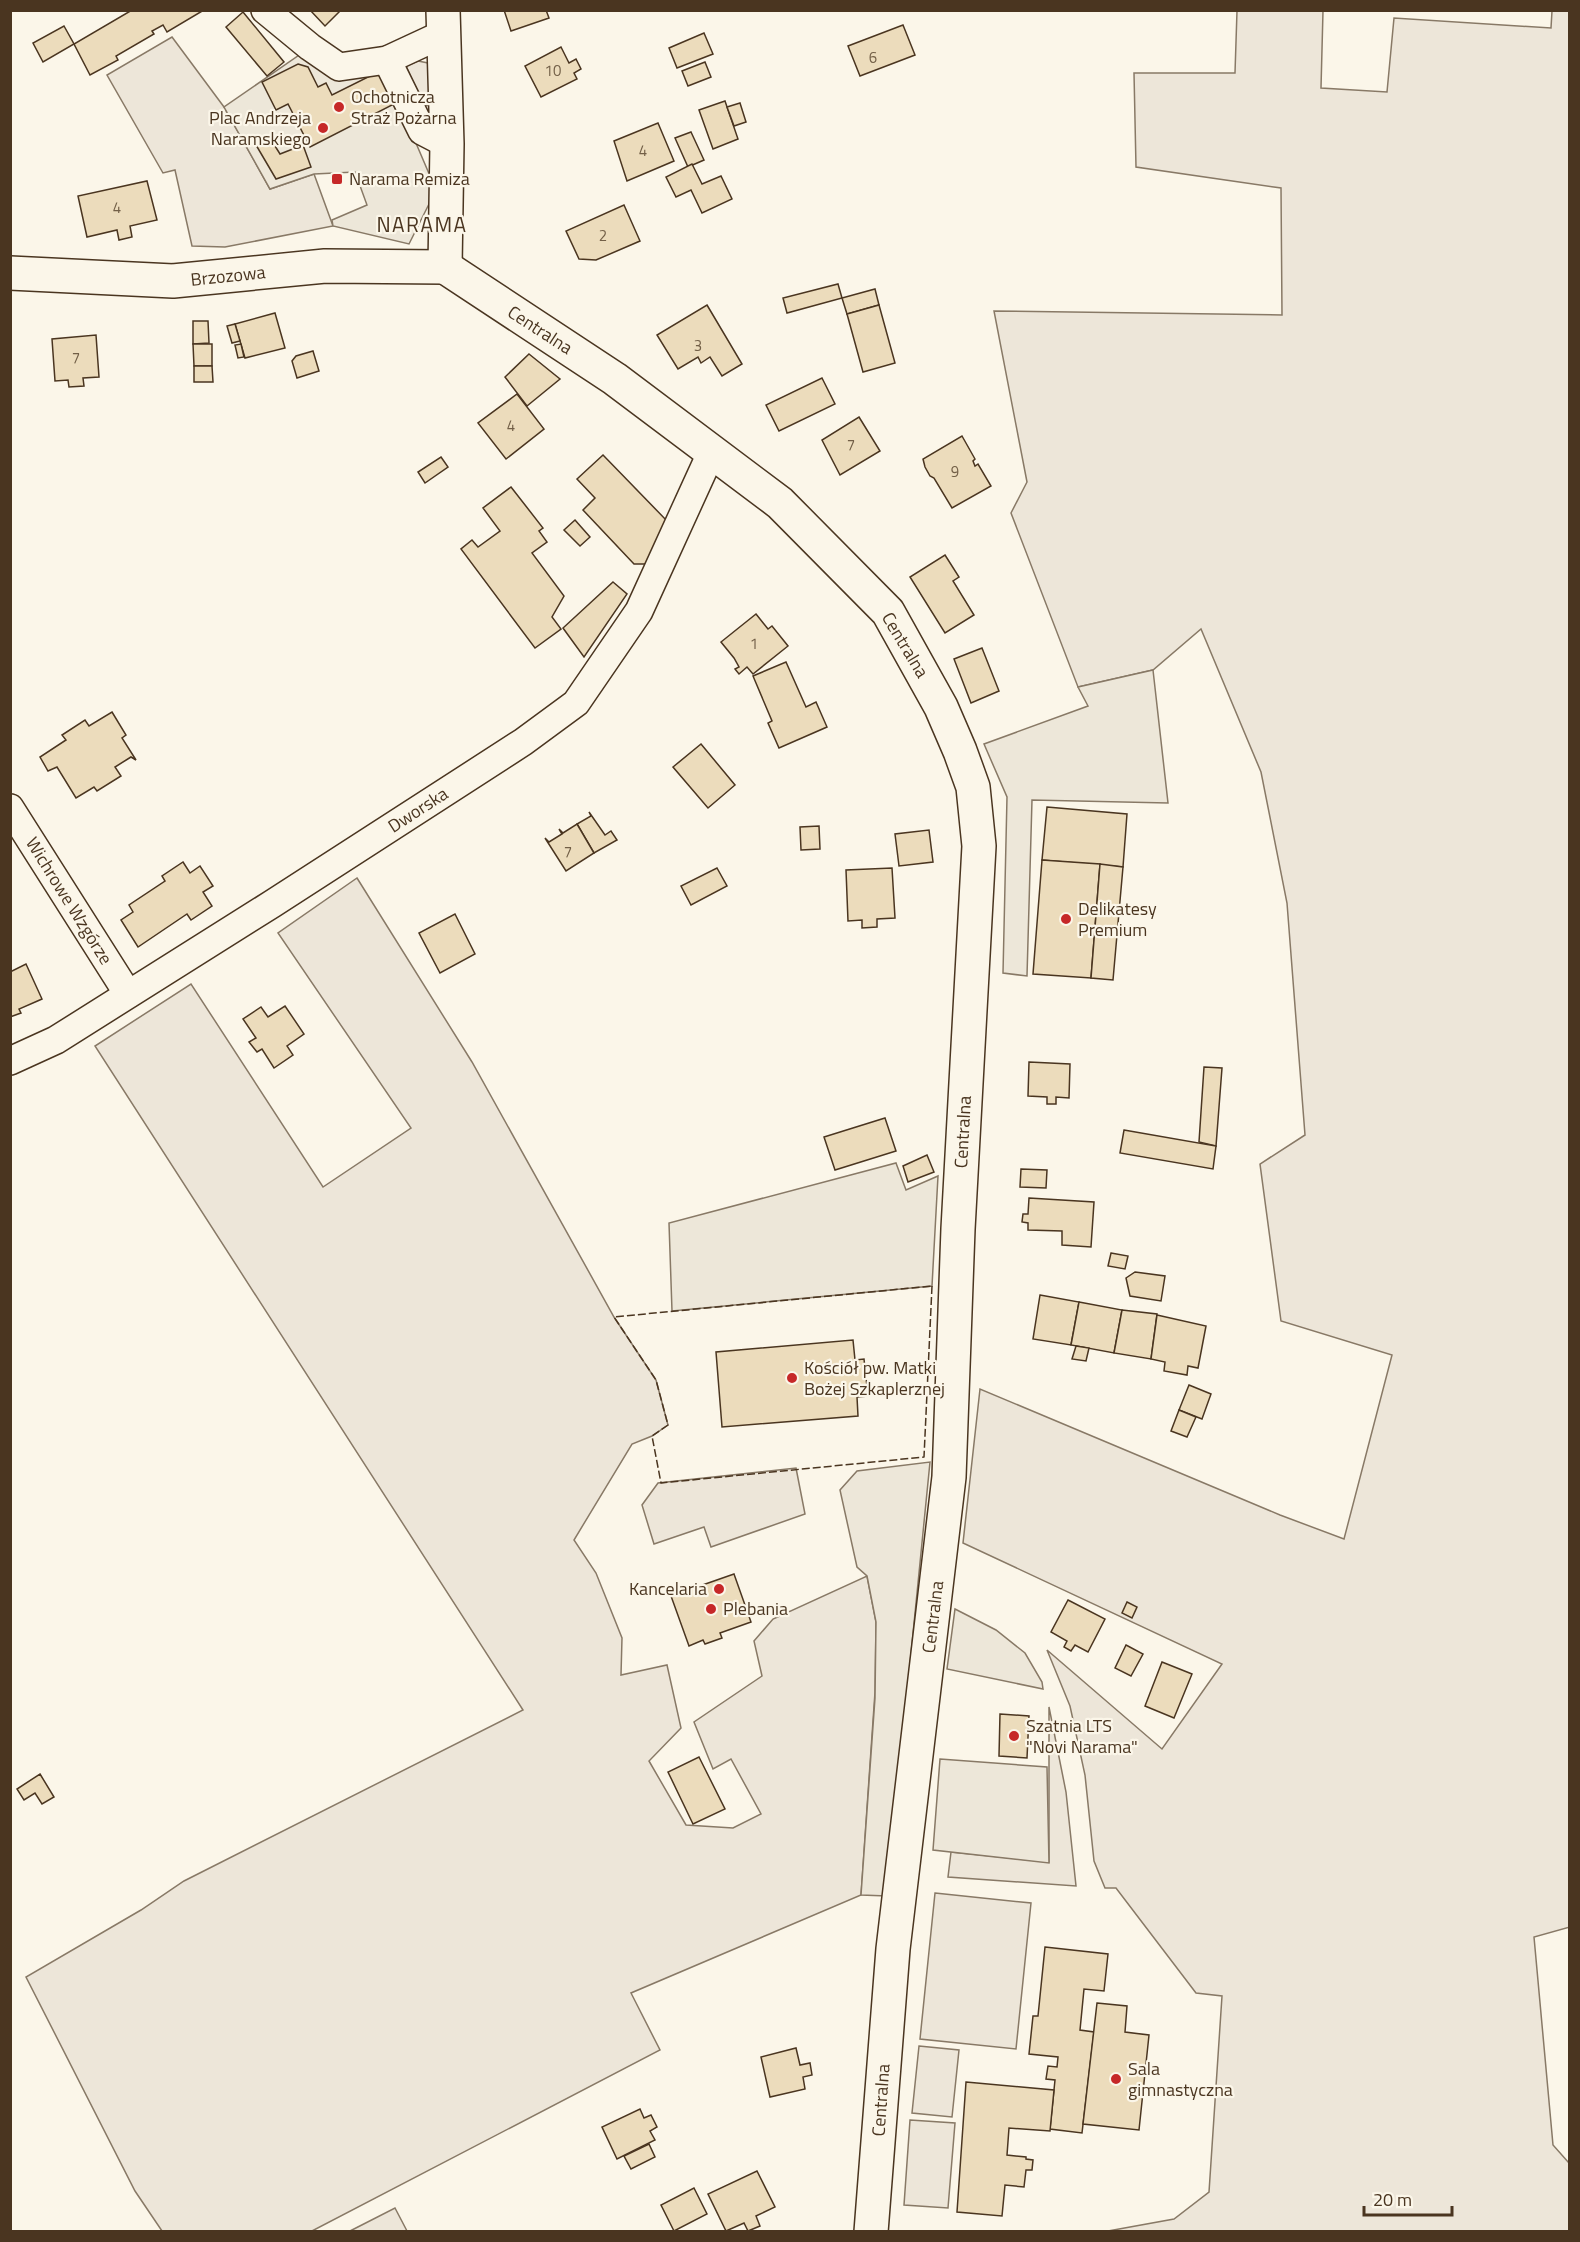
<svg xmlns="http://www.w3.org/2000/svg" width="1580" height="2242" font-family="'Titillium Web',sans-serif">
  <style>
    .green { fill: #ede6d9; stroke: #887966; stroke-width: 1.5 }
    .parking { fill: #ede7d9; stroke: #887966; stroke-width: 1.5 }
    .building { fill: #ecdcbc; stroke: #4a3520; stroke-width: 1.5 }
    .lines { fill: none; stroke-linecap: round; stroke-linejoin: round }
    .street-casing { stroke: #4a3520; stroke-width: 30 }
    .secondary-casing { stroke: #4a3520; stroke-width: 36 }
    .street { stroke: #fbf6e9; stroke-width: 27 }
    .secondary { stroke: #fbf6e9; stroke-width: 33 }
    .fence { stroke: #4a3520; stroke-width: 1.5; stroke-dasharray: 8 3; stroke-linecap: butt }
    .poi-dot { fill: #c62828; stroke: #fbf6e9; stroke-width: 2 }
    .labels { text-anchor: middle; stroke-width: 4.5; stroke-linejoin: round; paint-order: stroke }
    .number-label { font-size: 15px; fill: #725f47 }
    .poi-label { font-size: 18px; fill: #4a3520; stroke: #fbf6e9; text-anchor: start }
    .street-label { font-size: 18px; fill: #4a3520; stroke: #fbf6e9 }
    .quarter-label { font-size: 21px; letter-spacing: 1.5px; fill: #4a3520; stroke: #fbf6e9 }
  </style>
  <rect width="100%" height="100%" fill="#fbf6e9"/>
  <g class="green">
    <polygon points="1237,11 1323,11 1321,88 1387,92 1394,18 1551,28 1552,11 1569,11 1570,1927 1534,1937 1553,2145 1569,2163 1569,2231 1108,2231 1174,2219 1209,2192 1222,1996 1196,1993 1116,1888 1105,1888 1094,1861 1085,1775 1070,1706 1047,1650 1162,1749 1222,1664 963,1543 980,1389 1280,1515 1344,1539 1392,1355 1281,1321 1260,1164 1305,1135 1287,903 1261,772 1201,629 1153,670 1078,687 1011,513 1027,482 994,311 1282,315 1281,188 1136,167 1134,73 1235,73"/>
    <polygon points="172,37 224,107 270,189 314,174 333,226 225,247 192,246 175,170 163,173 107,75"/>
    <polygon points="418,61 428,63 432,69 431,106 423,105 406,66"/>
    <polygon points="357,878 472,1062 614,1317 656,1380 668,1425 652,1436 632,1444 574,1540 596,1573 622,1638 621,1675 667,1665 681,1728 649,1761 686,1825 733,1828 761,1814 731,1759 713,1769 694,1722 762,1676 754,1641 773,1619 867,1576 876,1622 875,1692 861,1895 631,1993 660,2050 312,2231 162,2231 135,2191 26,1977 141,1910 184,1881 523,1710 95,1046 191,984 323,1187 411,1128 278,933"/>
    <polygon points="796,1468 805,1514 711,1547 704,1527 654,1544 642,1505 658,1483"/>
    <polygon points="1049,1707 1066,1792 1076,1886 948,1877 951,1852 1049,1862"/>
    <polygon points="935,1893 1031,1903 1016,2049 920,2039"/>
    <polygon points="919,2046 959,2050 952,2117 912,2113"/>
    <polygon points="910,2120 955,2123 948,2208 904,2205"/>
    <polygon points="395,2208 407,2231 350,2231"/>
  </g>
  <g class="parking">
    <polygon points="305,51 383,66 436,190 409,244 333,226 332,220 367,205 355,172 314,174 270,189 224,107"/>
    <polygon points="1153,670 1168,803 1032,800 1027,976 1003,973 1007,797 984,744 1088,706 1078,687"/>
    <polygon points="896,1163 906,1190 938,1176 932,1286 672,1311 669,1223"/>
    <polygon points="930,1462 887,1896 861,1895 875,1698 876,1622 867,1576 857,1567 840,1490 857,1471"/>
    <polygon points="955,1609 996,1630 1025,1653 1042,1682 1043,1689 947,1669"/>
    <polygon points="940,1759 1047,1767 1049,1863 933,1850"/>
  </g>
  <g class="building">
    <polygon points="132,10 204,10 167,32 163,25 152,31 154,34 116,56 118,60 90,75 74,44"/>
    <polygon points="310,10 341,10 325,26"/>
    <polygon points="504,10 546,10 549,18 511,31"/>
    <polygon points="243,12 284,62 267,76 226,27"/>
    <polygon points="903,25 915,55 860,76 848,46"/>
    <polygon points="64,26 74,44 43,62 33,43"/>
    <polygon points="704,33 713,54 677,68 669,48"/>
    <polygon points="561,47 569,63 576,59 581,69 574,73 577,79 541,97 525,66"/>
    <polygon points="705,62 711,77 688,86 682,71"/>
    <polygon points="298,64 308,67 318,87 326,83 332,95 380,71 396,103 310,147 288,104 276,110 262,82"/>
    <polygon points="725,101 738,139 713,149 699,110"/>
    <polygon points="740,103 746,122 734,126 727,107"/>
    <polygon points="658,123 674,161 627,181 614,141"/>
    <polygon points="691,132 704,160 688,167 675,138"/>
    <polygon points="270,138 280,154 303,145 311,167 276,179 256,145"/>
    <polygon points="692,164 702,184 721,176 732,199 702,213 691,190 676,197 666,177"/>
    <polygon points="147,181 157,220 130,226 132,237 119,240 117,230 87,237 78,196"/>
    <polygon points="624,205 640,241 596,260 579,259 566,231"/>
    <polygon points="838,284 842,298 787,313 783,298"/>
    <polygon points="875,289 879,305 847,314 842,298"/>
    <polygon points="707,305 742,364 722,376 710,357 701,363 698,357 678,369 657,335"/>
    <polygon points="879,305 895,363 863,372 847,314"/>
    <polygon points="275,313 285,348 245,358 235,324"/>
    <polygon points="193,321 208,321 209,343 193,344"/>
    <polygon points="235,324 240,341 232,343 227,326"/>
    <polygon points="96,335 99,377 83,378 84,386 69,387 68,380 55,381 52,339"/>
    <polygon points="193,344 212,344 212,366 194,366"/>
    <polygon points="241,344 244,357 238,358 235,345"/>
    <polygon points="313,351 319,371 297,378 292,361 296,356"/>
    <polygon points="529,354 560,379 527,406 505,377"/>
    <polygon points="194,366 212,366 213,382 194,382"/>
    <polygon points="822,378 835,404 779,431 766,405"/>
    <polygon points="517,394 544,429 506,459 478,423"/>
    <polygon points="859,417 880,451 840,475 822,440"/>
    <polygon points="962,436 975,459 973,461 975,466 978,464 991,486 952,508 934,478 930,476 925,467 923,459"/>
    <polygon points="603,455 669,523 646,564 634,564 583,510 595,498 577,479"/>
    <polygon points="441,457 448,467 425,483 418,472"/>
    <polygon points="511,487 543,528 539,531 547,542 532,553 564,596 552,617 561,629 535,648 461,549 472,540 478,547 500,531 483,508"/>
    <polygon points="575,520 590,537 580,546 564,530"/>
    <polygon points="945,555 959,577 953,581 974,615 945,633 910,577"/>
    <polygon points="613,582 627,594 584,657 563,628"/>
    <polygon points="756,614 768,629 772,626 788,646 753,674 747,667 739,674 735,669 739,667 734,658 721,642"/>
    <polygon points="982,648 999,691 971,703 954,659"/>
    <polygon points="786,662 806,707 816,702 827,727 779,748 768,723 772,721 753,676"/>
    <polygon points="112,712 126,735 122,738 136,760 131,757 115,767 121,776 97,791 94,787 76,798 57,767 48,771 40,757 66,740 62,735 85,720 89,726"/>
    <polygon points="701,744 735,785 708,808 673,767"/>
    <polygon points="1047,807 1127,814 1123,867 1042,860"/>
    <polygon points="589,812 605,835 611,831 617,840 594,853 577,824 591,816"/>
    <polygon points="577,824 594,853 566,871 545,838 549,842 562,834 559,829 563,833"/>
    <polygon points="819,826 820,849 801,850 800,827"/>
    <polygon points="929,830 933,862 899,866 895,834"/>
    <polygon points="1042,860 1100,864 1091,978 1033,974"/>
    <polygon points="183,862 190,873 200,866 213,886 203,892 212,906 191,920 187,914 138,947 121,920 133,912 129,905 165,881 162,876"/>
    <polygon points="1100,864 1123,867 1113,980 1091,978"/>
    <polygon points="717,868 727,886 691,905 681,886"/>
    <polygon points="892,868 895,918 877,919 877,927 862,928 862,920 848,921 846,870"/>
    <polygon points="455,914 475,954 440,973 419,933"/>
    <polygon points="26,964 42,999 19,1009 21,1013 10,1017 10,972"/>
    <polygon points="285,1006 304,1034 287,1046 293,1055 274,1068 262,1049 257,1052 249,1042 256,1038 243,1019 261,1007 268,1017"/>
    <polygon points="1029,1062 1070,1064 1069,1098 1056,1097 1056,1104 1047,1104 1047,1097 1028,1096"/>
    <polygon points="1204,1067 1222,1068 1216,1146 1199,1142"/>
    <polygon points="885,1118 896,1151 835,1170 824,1137"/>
    <polygon points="1124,1130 1216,1146 1213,1169 1120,1153"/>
    <polygon points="927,1155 934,1172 908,1182 903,1166"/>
    <polygon points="1021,1169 1047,1170 1046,1188 1020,1187"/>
    <polygon points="1029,1198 1094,1202 1091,1247 1062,1245 1062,1231 1028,1230 1028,1223 1022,1222 1023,1214 1028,1214"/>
    <polygon points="1111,1253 1128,1256 1125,1269 1108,1266"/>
    <polygon points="1135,1272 1165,1276 1161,1301 1130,1296 1126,1278"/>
    <polygon points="1040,1295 1079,1302 1071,1345 1033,1339"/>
    <polygon points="1079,1302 1122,1310 1114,1353 1071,1345"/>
    <polygon points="1122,1310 1157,1314 1151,1359 1114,1353"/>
    <polygon points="1157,1315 1206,1326 1198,1368 1188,1366 1187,1375 1164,1371 1165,1362 1151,1359"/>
    <polygon points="853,1340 855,1360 864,1359 868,1396 857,1397 858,1416 722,1427 716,1352"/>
    <polygon points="1076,1346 1089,1348 1086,1361 1072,1359"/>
    <polygon points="1189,1385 1211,1394 1202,1419 1179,1410"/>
    <polygon points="1179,1410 1196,1417 1187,1437 1171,1431"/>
    <polygon points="734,1574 751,1622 720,1633 722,1638 705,1644 703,1640 689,1646 671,1596"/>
    <polygon points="1068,1600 1105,1619 1088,1652 1075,1645 1071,1651 1064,1647 1067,1641 1051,1632"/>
    <polygon points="1127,1602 1137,1607 1132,1618 1122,1613"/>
    <polygon points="1126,1645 1143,1654 1131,1676 1115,1668"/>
    <polygon points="1162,1662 1192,1674 1174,1718 1145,1706"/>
    <polygon points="1000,1714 1029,1716 1027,1758 999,1756"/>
    <polygon points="699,1757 725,1809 693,1824 668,1772"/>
    <polygon points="40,1774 54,1797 42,1804 35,1793 24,1800 17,1789"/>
    <polygon points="1045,1947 1108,1954 1104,1991 1084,1989 1080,2030 1094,2032 1082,2133 1050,2129 1055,2080 1046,2079 1048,2066 1057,2067 1058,2057 1029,2054 1033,2016 1038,2016"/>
    <polygon points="1097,2003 1127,2006 1125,2032 1149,2035 1139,2130 1083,2124"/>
    <polygon points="796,2048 800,2065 810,2063 812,2075 803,2077 805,2089 770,2097 761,2057"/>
    <polygon points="966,2082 1054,2090 1050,2131 1009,2128 1007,2155 1026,2157 1026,2159 1033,2160 1032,2170 1026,2170 1024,2187 1005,2185 1002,2216 957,2212"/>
    <polygon points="640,2109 644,2118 651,2115 657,2127 650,2131 655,2140 617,2159 602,2127"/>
    <polygon points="649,2144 655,2157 631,2169 624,2156"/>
    <polygon points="757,2171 775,2207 756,2216 760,2226 748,2231 744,2223 726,2231 708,2194"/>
    <polygon points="694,2188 707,2214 674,2231 661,2205"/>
  </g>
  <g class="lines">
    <defs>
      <g id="street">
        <polyline points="265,10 310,47 339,67 387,60 443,34"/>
        <polyline points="387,60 422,131 447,144"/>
        <polyline points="10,808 128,994"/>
        <polyline points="10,1061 56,1040 272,904 523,742 576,703 639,611 712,451"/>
      </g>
      <g id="secondary">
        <polyline points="443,10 447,144 445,267"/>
        <polyline points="445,267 615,379 780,503 888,612 941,707 960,751 973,787 979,846 958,1229 949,1477 893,1949 871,2232"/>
        <polyline points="10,273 173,281 325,266 445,267"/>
      </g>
    </defs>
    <use href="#street" class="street-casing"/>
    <use href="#secondary" class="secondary-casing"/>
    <use href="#street" class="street"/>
    <use href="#secondary" class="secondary"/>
    <polygon class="fence" points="932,1286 924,1457 661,1483 652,1436 668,1425 656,1380 614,1317"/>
  </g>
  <g class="poi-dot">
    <circle cx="339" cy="107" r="6"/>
    <circle cx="323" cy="128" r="6"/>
    <rect x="331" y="173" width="12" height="12" rx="3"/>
    <circle cx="1066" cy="919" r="6"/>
    <circle cx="792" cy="1378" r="6"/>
    <circle cx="719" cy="1589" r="6"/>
    <circle cx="711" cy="1609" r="6"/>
    <circle cx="1014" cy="1736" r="6"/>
    <circle cx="1116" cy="2079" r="6"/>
  </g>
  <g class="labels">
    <g class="number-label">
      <text x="873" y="63">6</text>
      <text x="553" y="76">10</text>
      <text x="643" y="156">4</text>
      <text x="117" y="213">4</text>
      <text x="603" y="241">2</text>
      <text x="698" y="351">3</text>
      <text x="76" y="363">7</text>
      <text x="511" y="431">4</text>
      <text x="851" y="450">7</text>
      <text x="955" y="477">9</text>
      <text x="754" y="649">1</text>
      <text x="568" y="857">7</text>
    </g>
    <g class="poi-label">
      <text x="351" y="103">Ochotnicza<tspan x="351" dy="21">Straż Pożarna</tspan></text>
      <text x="311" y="124" text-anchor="end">Plac Andrzeja<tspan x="311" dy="21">Naramskiego</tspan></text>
      <text x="349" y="185">Narama Remiza</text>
      <text x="1078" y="915">Delikatesy<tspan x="1078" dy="21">Premium</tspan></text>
      <text x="804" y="1374">Kościół pw. Matki<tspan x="804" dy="21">Bożej Szkaplerznej</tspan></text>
      <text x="707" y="1595" text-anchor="end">Kancelaria</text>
      <text x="723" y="1615">Plebania</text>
      <text x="1026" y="1732">Szatnia LTS<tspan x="1026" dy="21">"Novi Narama"</tspan></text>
      <text x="1128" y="2075">Sala<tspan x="1128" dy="21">gimnastyczna</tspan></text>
    </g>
    <g class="street-label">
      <text transform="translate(228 276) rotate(-6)" y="6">Brzozowa</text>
      <text transform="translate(540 330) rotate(33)" y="6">Centralna</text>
      <text transform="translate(905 645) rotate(59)" y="6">Centralna</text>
      <text transform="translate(418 810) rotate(-33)" y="6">Dworska</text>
      <text transform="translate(69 901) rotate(58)" y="6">Wichrowe Wzgórze</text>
      <text transform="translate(963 1132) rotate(-87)" y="6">Centralna</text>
      <text transform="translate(933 1617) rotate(-83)" y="6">Centralna</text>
      <text transform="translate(881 2100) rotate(-86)" y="6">Centralna</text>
    </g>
    <g class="quarter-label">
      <text x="422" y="232">NARAMA</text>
    </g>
  </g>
  <rect width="1580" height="2242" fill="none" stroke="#4a3520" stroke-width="24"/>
  <path d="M1364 2206v9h88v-9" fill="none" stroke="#4a3520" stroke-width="3"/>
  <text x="1373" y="2206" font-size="18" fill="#4a3520" stroke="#fbf6e9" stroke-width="4.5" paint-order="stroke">20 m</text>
</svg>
